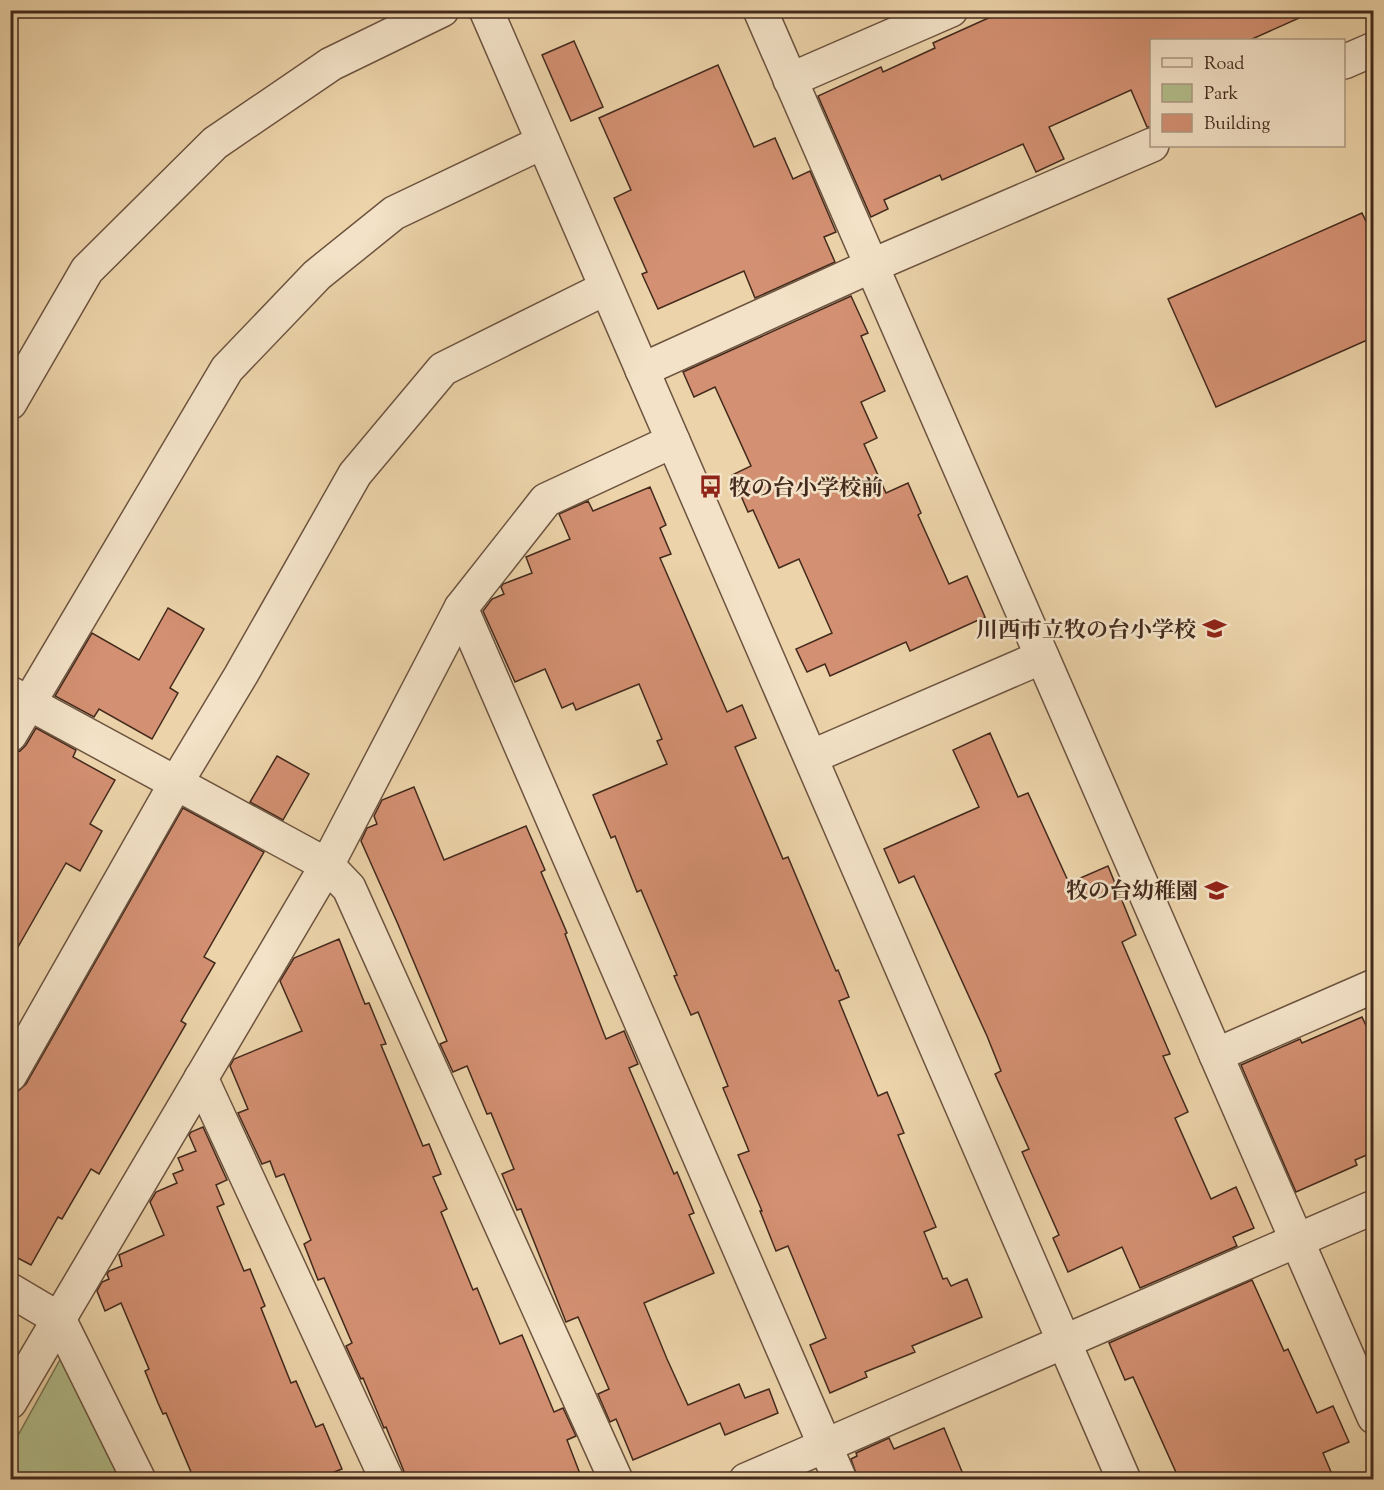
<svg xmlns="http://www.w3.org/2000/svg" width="1384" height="1490" font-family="'Sorts Mill Goudy','Noto Serif JP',serif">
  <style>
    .green { fill: #b2be8c; stroke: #7a7454; stroke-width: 1.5 }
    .building { fill: #d39072; stroke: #432a1d; stroke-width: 1.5 }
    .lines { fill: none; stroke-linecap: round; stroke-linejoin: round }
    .minor-casing { stroke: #6d5440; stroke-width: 36 }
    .minor { stroke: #f3e2c7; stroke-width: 33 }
    .labels { text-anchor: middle; stroke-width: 5; stroke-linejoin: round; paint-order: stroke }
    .poi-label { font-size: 22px; font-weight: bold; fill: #432a1d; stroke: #f3e2c7; text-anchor: end }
  </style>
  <rect width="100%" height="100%" fill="#ecd3a9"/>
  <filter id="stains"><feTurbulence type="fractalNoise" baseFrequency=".00333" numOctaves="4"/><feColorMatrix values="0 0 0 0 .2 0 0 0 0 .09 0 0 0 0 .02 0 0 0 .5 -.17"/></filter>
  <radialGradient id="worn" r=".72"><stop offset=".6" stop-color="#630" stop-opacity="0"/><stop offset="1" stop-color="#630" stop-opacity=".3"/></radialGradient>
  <polygon class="green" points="61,1358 134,1479 11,1480 11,1448"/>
  <g class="building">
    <polygon points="1006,10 1317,10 1250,40 1152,40 1152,127 1147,127 1131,90 1049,127 1064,159 1036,172 1023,144 942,180 940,175 884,200 888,209 871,217 818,96 881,67 883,72 935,48 933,43"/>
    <polygon points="574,41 603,107 571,121 542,55"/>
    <polygon points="718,65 754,147 775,138 793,179 810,171 836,232 824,237 835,262 755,298 744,271 658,309 642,274 647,272 614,198 631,190 599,118"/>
    <polygon points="1362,213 1374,238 1374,337 1216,407 1168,299"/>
    <polygon points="851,296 868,333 861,336 885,391 861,402 877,438 864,444 886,493 908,483 921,513 918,515 949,584 967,576 985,617 910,651 906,642 830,676 825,664 807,672 796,649 832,633 799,559 779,568 753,510 748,512 732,475 751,466 715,387 694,397 683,372"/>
    <polygon points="650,487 666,525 660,528 671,554 660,558 727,712 742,705 756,738 735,747 783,859 788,857 836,971 838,970 849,997 839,1001 878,1096 887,1092 904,1133 898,1135 936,1227 924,1232 943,1279 947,1278 951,1286 967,1279 982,1317 912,1346 915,1352 865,1372 867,1377 830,1393 810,1345 826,1338 788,1246 776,1251 760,1211 762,1211 738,1155 749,1151 723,1088 728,1086 698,1012 691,1015 674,976 677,975 641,890 637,892 615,836 611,838 593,795 667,764 657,741 662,739 639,684 576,710 573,703 562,708 545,669 515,682 483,611 492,599 504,594 501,587 503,584 532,573 526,557 570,539 559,514 588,501 593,511"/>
    <polygon points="168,608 204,629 170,688 178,693 152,739 99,709 94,717 55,696 92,633 139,660"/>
    <polygon points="36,728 76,750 73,757 115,780 90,824 102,831 80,871 66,863 10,961 10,754 20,751 26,745"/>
    <polygon points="990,733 1018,797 1028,793 1069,883 1108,866 1136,935 1122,942 1170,1054 1163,1056 1188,1112 1175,1118 1211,1199 1236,1187 1254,1228 1233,1237 1237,1246 1140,1288 1122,1247 1068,1272 1053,1238 1059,1235 1022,1152 1029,1149 995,1074 1001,1071 987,1036 914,876 899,883 884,849 979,807 953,750"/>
    <polygon points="277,756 309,774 283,820 250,802"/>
    <polygon points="414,787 444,860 526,826 545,870 541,872 567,933 565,934 606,1039 624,1031 638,1064 629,1068 674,1174 677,1172 694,1213 689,1215 714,1273 644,1303 667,1359 688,1405 739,1384 745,1398 769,1389 778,1413 725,1435 720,1423 633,1460 616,1419 610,1422 598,1394 609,1389 578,1317 566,1322 521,1209 517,1210 502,1174 514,1169 491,1113 487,1114 467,1066 453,1072 440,1044 447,1041 397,922 361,841 367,828 377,824 374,816 382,800"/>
    <polygon points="183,808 264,852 204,957 215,963 181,1021 186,1024 99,1174 91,1169 62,1219 58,1217 31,1265 10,1254 10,1103 17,1092 26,1084"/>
    <polygon points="339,939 365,1004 369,1003 386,1044 381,1045 423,1146 429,1144 441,1174 433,1177 447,1209 441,1212 473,1290 477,1288 500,1344 522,1335 554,1412 563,1408 576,1436 567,1440 582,1479 407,1479 386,1427 384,1428 363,1378 361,1379 346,1346 352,1343 324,1278 318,1280 304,1244 311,1240 284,1174 276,1177 270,1161 262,1164 238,1113 248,1109 230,1066 234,1059 302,1031 280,981 294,958"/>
    <polygon points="1362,1017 1374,1042 1374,1152 1355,1160 1357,1165 1296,1192 1241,1065 1300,1039 1302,1043"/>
    <polygon points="203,1127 227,1180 216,1185 224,1204 217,1207 244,1271 250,1269 265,1306 261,1308 291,1383 296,1381 316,1427 323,1424 342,1469 316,1479 194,1479 166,1413 163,1414 158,1403 145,1371 149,1369 121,1303 105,1311 97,1291 102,1282 109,1279 107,1274 109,1271 122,1266 119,1255 164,1235 150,1202 156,1192 177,1183 173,1174 183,1170 178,1158 196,1151 189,1135 191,1132"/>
    <polygon points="1252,1280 1284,1351 1288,1349 1317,1413 1333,1406 1349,1442 1323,1453 1334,1479 1179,1479 1133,1377 1125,1380 1109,1343"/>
    <polygon points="944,1428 965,1479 858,1479 851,1459 857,1456 856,1453 889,1438 894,1449"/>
  </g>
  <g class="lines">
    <defs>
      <g id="minor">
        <polyline points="486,10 1124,1480"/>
        <polyline points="760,10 1374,1417"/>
        <polyline points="1344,62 1374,49"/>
        <polyline points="790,80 951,10"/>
        <polyline points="642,370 871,266 1152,145"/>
        <polyline points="10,403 87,270 215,143 331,64 442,10"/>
        <polyline points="461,608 840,1480"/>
        <polyline points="10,693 327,865 349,888 616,1480"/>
        <polyline points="10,735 227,369 317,275 394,213 543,142"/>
        <polyline points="811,757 1042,657"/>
        <polyline points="1216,1055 1374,986"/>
        <polyline points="10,1075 176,783 241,675 355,474 443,369 606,288"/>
        <polyline points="201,1078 387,1480"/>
        <polyline points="10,1290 59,1319 139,1480"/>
        <polyline points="10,1402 327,865 461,608 546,500 673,441"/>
        <polyline points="746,1480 1374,1207"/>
      </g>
    </defs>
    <use href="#minor" class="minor-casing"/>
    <use href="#minor" class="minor"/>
  </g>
  <defs>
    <symbol id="bus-bare" viewBox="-9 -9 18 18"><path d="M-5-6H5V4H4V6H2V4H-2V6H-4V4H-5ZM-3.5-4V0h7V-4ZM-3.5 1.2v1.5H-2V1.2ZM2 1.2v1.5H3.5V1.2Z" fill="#8f2418" stroke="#f3e2c7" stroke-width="2.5" paint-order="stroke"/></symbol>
    <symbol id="school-bare" viewBox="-9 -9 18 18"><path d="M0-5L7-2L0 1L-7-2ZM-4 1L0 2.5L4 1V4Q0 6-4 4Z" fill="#8f2418" stroke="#f3e2c7" stroke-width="2.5" paint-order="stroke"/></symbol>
  </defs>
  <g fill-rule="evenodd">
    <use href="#bus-bare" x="694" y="470" width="33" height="33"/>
    <use href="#school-bare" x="1198" y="612" width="33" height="33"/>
    <use href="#school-bare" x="1200" y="874" width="33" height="33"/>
  </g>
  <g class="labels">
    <g class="poi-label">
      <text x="729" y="495" text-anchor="start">牧の台小学校前</text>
      <text x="1196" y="637">川西市立牧の台小学校</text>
      <text x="1198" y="898">牧の台幼稚園</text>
    </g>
  </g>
  <rect width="1384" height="1490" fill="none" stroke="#ecd3a9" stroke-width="36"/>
  <rect x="12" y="12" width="1360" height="1466" fill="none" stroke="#432a1d" stroke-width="3"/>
  <rect x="18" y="18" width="1348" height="1454" fill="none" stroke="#432a1d" stroke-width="1.5"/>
  <rect x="1150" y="39" width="195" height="108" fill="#f3e2c7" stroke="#ad9883" stroke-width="1.5"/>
  <rect x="1162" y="58" width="30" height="9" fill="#f3e2c7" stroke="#ad9883" stroke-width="1.5"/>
  <text x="1204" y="69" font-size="18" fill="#432a1d">Road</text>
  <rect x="1162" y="84" width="30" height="18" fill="#b2be8c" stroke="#ad9883" stroke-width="1.5"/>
  <text x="1204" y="99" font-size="18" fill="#432a1d">Park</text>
  <rect x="1162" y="114" width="30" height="18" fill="#d39072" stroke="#ad9883" stroke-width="1.5"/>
  <text x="1204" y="129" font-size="18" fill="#432a1d">Building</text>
  <rect width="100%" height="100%" filter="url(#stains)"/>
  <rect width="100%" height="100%" fill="url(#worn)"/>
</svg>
